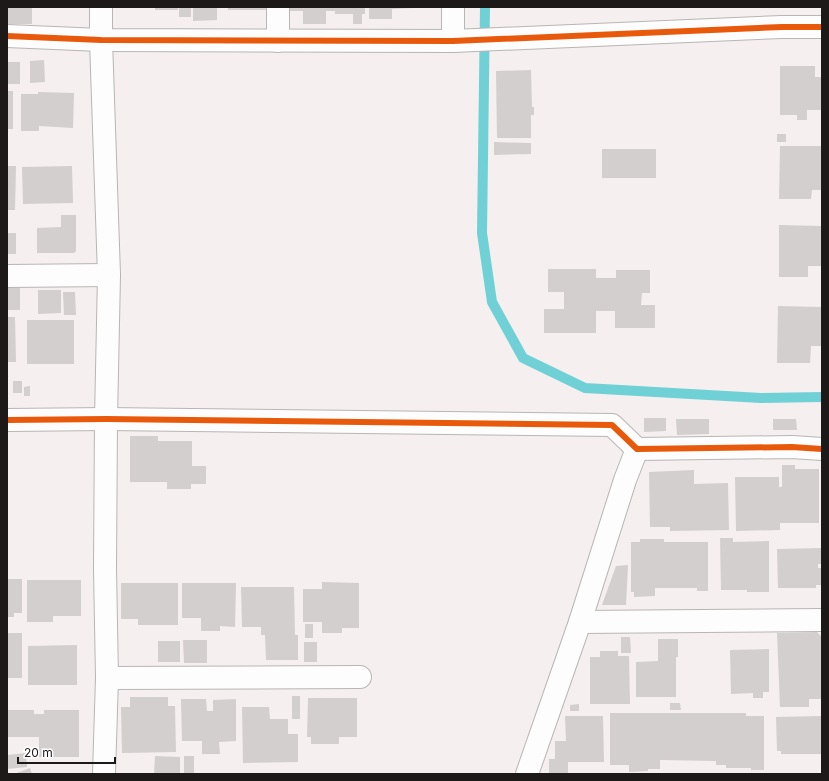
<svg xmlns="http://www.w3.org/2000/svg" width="829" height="781" font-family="Inter,sans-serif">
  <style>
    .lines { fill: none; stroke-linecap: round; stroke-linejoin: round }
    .stream { stroke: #6fd1d5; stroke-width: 10 }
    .building { fill: #d3cfcf }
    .street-casing { stroke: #b9b5b5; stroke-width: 24 }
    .street { stroke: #fefdfd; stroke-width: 22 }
    .cycleway-casing { stroke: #fff; stroke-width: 8 }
    .cycleway { stroke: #e8590c; stroke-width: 6 }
  </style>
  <rect width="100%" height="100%" fill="#f5efef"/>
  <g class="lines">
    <polyline class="stream" points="485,7 482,233 492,302 523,358 585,388 761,398 822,397"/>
  </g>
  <g class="building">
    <rect x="8" y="7" width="24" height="17"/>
    <rect x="155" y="7" width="23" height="3"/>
    <rect x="179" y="7" width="12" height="10"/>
    <polygon points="193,7 217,7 217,20 193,21"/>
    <rect x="228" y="7" width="41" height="3"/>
    <polygon points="289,7 365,7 365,14 362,14 362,24 353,24 353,14 335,14 335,11 326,11 326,24 303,24 303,11 289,11"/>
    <polygon points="369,7 414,7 414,8 392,9 392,19 369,19"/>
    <polygon points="44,60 45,82 30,83 30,61"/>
    <rect x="7" y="62" width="13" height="22"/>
    <polygon points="780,66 815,66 815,77 822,77 822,110 807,110 807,120 797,120 797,115 780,115"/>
    <polygon points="531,70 532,107 534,107 534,115 531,115 531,138 497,138 496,71"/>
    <rect x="7" y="91" width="6" height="38"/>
    <polygon points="38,92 74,93 73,128 39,126 39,131 21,131 21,94 38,94"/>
    <rect x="777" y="134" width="9" height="8"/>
    <polygon points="494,142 531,143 531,154 494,155"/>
    <polygon points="780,146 822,146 822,190 812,190 811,199 779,199"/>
    <rect x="602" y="149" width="54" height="29"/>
    <polygon points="7,166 16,166 15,210 7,210"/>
    <polygon points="72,166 73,203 23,204 22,167"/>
    <polygon points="61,215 76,215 76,251 74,253 37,253 37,228 61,227"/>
    <polygon points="779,225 822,226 822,266 808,266 808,277 779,277"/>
    <rect x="7" y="233" width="9" height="21"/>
    <polygon points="548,269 596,269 596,278 616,278 616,270 650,270 650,293 642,293 641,305 655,305 655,328 615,328 615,311 596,311 596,333 544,333 544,309 564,309 564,292 548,292"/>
    <rect x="8" y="288" width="12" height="22"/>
    <polygon points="38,290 61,290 61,313 38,314"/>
    <polygon points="63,292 75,292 76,315 64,315"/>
    <polygon points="778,306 822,307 822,346 811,346 810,363 777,363"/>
    <polygon points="7,317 15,317 16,362 7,362"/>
    <rect x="27" y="320" width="47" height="44"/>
    <rect x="13" y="381" width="9" height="12"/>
    <polygon points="30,386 30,396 24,396 24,387"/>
    <polygon points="644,418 666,418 666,431 644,432"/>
    <polygon points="676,419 709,419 709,434 677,435"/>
    <polygon points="773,419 796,419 797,430 773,430"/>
    <polygon points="130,436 158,436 158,441 192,441 192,466 206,466 206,484 191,484 191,489 167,489 167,482 130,482"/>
    <polygon points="782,465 795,465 795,469 819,469 819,523 780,523 780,530 736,531 735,477 779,477 779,487 782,487"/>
    <polygon points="694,470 694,484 728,483 729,530 670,531 670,527 650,527 649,472"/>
    <polygon points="720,538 733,538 733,542 769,541 769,592 747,592 747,590 721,590"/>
    <polygon points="640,539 664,539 664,542 708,542 708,591 697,591 697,588 655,588 655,596 634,597 634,592 631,592 631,542 640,542"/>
    <polygon points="822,548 822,564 818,564 818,568 822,568 822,585 816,585 816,588 778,588 777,549"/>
    <polygon points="628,565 626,605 602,605 616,566"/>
    <polygon points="7,579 22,579 22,613 14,613 14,617 7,617"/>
    <polygon points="27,580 81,580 81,616 53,616 53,622 27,622"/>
    <polygon points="322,582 359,583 359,628 342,628 342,633 322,633 322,622 303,622 303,589 322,589"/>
    <polygon points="121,583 178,583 178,625 138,625 138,619 121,619"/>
    <polygon points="182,583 236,583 235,627 220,626 220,631 201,631 201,618 182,618"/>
    <polygon points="241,587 294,587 295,635 298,635 298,660 266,660 265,635 261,635 261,627 242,627"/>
    <rect x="305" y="624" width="8" height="14"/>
    <polygon points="817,632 822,637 822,699 809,699 809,707 780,707 777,633"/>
    <rect x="7" y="633" width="15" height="45"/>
    <polygon points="621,637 630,637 631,653 621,653"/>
    <polygon points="658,639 678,639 678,657 676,657 676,697 636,697 636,662 658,661"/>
    <polygon points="183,640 207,640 207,663 184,663"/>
    <rect x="158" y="641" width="22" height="21"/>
    <rect x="304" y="642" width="13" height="20"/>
    <polygon points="77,645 77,685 28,685 28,646"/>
    <polygon points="769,649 769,692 763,692 763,698 753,698 753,693 731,694 730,650"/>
    <polygon points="600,651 618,651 618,656 629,656 630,704 590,704 590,657 600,657"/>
    <rect x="292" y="696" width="8" height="23"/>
    <polygon points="130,697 168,697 168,706 175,706 176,752 122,753 121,707 130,707"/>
    <polygon points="308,698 357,698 357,737 339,737 339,744 311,744 311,737 307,737"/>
    <polygon points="181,699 206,699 207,711 213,711 213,700 236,699 236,741 219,742 220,754 202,754 202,741 182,741"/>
    <polygon points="670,703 680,703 681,710 670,710"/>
    <polygon points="579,704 579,711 570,711 570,705"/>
    <polygon points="242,707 269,707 270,719 288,719 288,734 298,734 298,762 243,763"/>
    <polygon points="8,710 34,710 34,714 44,714 44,710 79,710 79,757 39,757 39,737 8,737"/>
    <polygon points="610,713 746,713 746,716 764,716 764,770 751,770 751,768 726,768 726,765 716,765 716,761 660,760 660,769 648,769 648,771 629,772 629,765 610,765"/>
    <polygon points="565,716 603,716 604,762 568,762 568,774 549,774 549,759 555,759 555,741 566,741"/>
    <polygon points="822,716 822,754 781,754 781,751 777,751 776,717"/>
    <polygon points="26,753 27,767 7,769 7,755"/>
    <polygon points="155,756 180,757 180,774 154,774"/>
    <rect x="184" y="756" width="10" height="18"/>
    <polygon points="30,768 32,774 14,774"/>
  </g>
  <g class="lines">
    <defs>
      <g id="street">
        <polyline points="101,7 101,40 109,275 106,419 105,569 107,678 104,774"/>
        <polyline points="278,7 278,41"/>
        <polyline points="7,36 101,40 453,41 782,27 822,27"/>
        <polyline points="453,41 453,7"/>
        <polyline points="7,276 109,275"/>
        <polyline points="7,420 106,419 612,425 637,449 792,447 822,449"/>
        <polyline points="580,622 822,620"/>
        <polyline points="107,678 360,677"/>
        <polyline points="527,774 580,622 625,480 637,449"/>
      </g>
    </defs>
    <use href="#street" class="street-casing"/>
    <use href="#street" class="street"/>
    <defs>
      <g id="cycleway">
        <polyline points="7,36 101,40 453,41 782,27 822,27"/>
        <polyline points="7,420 106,419 612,425 637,449 792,447 822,449"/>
      </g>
    </defs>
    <use href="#cycleway" class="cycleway-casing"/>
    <use href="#cycleway" class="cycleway"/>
  </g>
  <rect width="829" height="781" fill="none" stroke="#1d1919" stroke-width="16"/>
  <path d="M18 757v6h97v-6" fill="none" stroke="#1d1919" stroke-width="2"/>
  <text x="24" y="757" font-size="12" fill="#1d1919" stroke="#ffffff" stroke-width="3" paint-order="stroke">20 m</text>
</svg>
